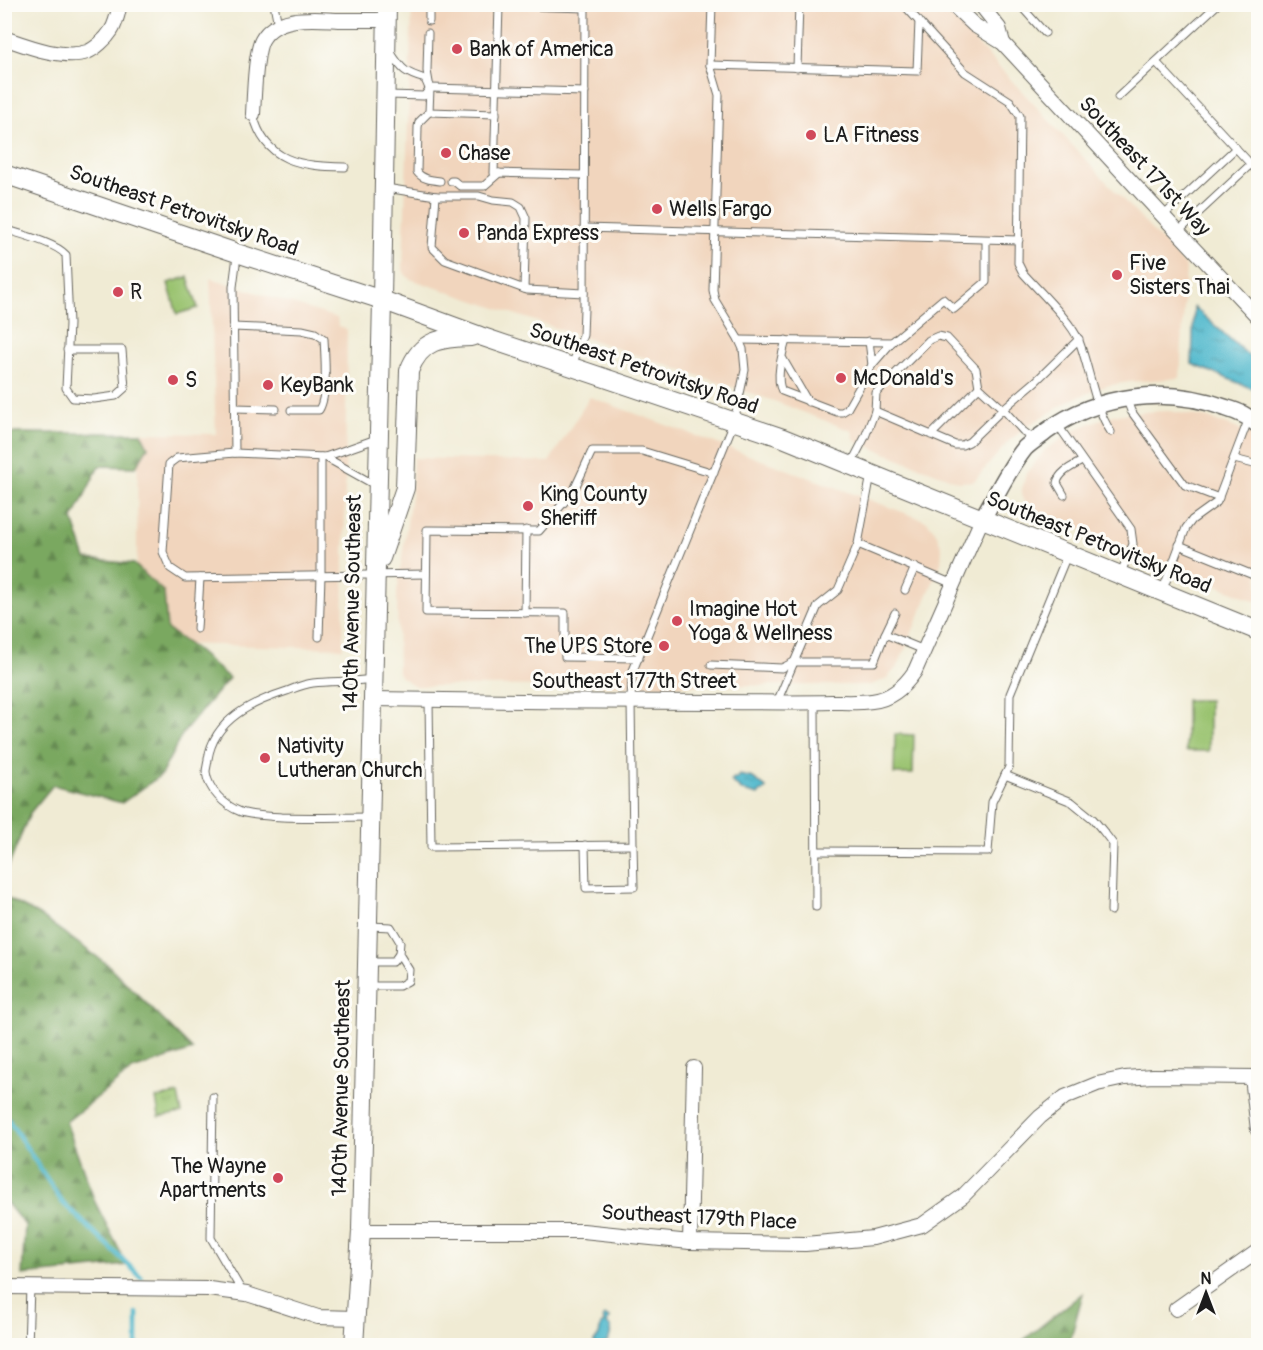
<svg xmlns="http://www.w3.org/2000/svg" width="1263" height="1350" font-family="Pangolin,sans-serif">
  <style>
    .built { fill: #f1d5bd }
    .forest { fill: url(#forest-firs); stroke: #4b623e; stroke-width: 1.5 }
    .park { fill: url(#park-tufts); stroke: #5a6f45; stroke-width: 1.5 }
    .garden { fill: #99c26e; stroke: #5a6f45; stroke-width: 1.5 }
    .water { fill: url(#water-ripples); stroke: #366a74; stroke-width: 1.5 }
    .lines { fill: none; stroke-linecap: round; stroke-linejoin: round }
    .stream { stroke: #4fb8cc; stroke-width: 4.5 }
    .service-casing { stroke: #66645c; stroke-width: 9 }
    .minor-casing { stroke: #66645c; stroke-width: 16 }
    .tertiary-casing { stroke: #66645c; stroke-width: 19 }
    .secondary-casing { stroke: #66645c; stroke-width: 20 }
    .service { stroke: #fff; stroke-width: 7 }
    .minor { stroke: #fff; stroke-width: 14 }
    .tertiary { stroke: #fff; stroke-width: 16 }
    .secondary { stroke: #fff; stroke-width: 18 }
    .poi-dot { fill: #d1495b; stroke: #fdfcf7; stroke-width: 2 }
    .labels { text-anchor: middle; stroke-width: 6; stroke-linejoin: round; paint-order: stroke }
    .poi-label { font-size: 21px; fill: #1c1c1c; stroke: #fdfcf7; text-anchor: start }
    .street-label { font-size: 21px; fill: #1c1c1c; stroke: #fdfcf7 }
  </style>
  <defs>
    <pattern id="forest-firs" width="22" height="20" patternUnits="userSpaceOnUse" patternTransform="scale(1.5)"><rect width="22" height="20" fill="#7aa861"/><path d="M5 1l3.5 6h-7zM16 11l3.5 6h-7z" fill="#63884f"/></pattern>
    <pattern id="park-tufts" width="24" height="20" patternUnits="userSpaceOnUse" patternTransform="scale(1.5)"><rect width="24" height="20" fill="#99c26e"/><path d="M3 7l-1-3M5 7V3M7 7l1-3M15 17l-1-3M17 17v-4M19 17l1-3" fill="none" stroke="#83a65f"/></pattern>
    <pattern id="water-ripples" width="26" height="14" patternUnits="userSpaceOnUse" patternTransform="scale(1.5)"><rect width="26" height="14" fill="#4fb8cc"/><path d="M2 4q2-2 4 0t4 0M15 11q2-2 4 0t4 0" fill="none" stroke="#4195a5"/></pattern>
  </defs>
  <rect width="100%" height="100%" fill="#fdfcf7"/>
  <filter id="ink" filterUnits="userSpaceOnUse"><feTurbulence type="fractalNoise" baseFrequency=".0167" numOctaves="2"/><feDisplacementMap in="SourceGraphic" scale="12" xChannelSelector="R" yChannelSelector="G"/><feConvolveMatrix kernelMatrix="1 2 1 2 8 2 1 2 1" color-interpolation-filters="sRGB"/></filter>
  <filter id="wash" filterUnits="userSpaceOnUse"><feTurbulence type="fractalNoise" baseFrequency=".008" numOctaves="4" result="noise"/><feDisplacementMap in="SourceGraphic" scale="24" xChannelSelector="R" yChannelSelector="G"/><feGaussianBlur stdDeviation="1.35" result="paint"/><feColorMatrix in="noise" values="0 0 0 0 0 0 0 0 0 0 0 0 0 0 0 0 0 1.4 0 .05"/><feComposite in="paint" operator="in"/></filter>
  <g filter="url(#wash)">
    <rect width="100%" height="100%" fill="#f0ebd4"/>
    <g class="built">
      <polygon points="412,5 941,5 1186,267 1180,378 1128,382 1106,386 1071,400 1029,425 1009,441 974,481 959,482 855,441 852,431 774,401 410,279 405,274 403,269"/>
      <polygon points="210,278 337,318 338,326 347,330 343,648 136,643 138,433 216,434"/>
      <polygon points="590,397 927,521 935,531 942,547 941,563 898,666 886,679 871,685 415,686 401,677 398,672 397,593 412,489 413,458 549,462"/>
      <polygon points="1169,411 1208,418 1258,436 1258,602 1030,508 1022,498 1022,489 1026,474 1045,450 1075,430 1093,422 1114,415 1144,412"/>
    </g>
    <g class="forest">
      <polygon points="4,433 141,433 148,447 136,467 99,466 73,519 86,559 134,564 164,592 167,629 194,648 229,678 183,733 161,775 122,803 53,785 30,813 7,870 5,871"/>
      <polygon points="5,897 39,915 107,964 193,1050 132,1070 66,1122 95,1202 127,1265 22,1275 25,1225 4,1200"/>
      <polygon points="1083,1293 1070,1341 1074,1345 1013,1345 1021,1342"/>
    </g>
    <polygon class="park" points="178,1094 182,1113 159,1117 156,1098"/>
    <g class="garden">
      <polygon points="188,277 198,308 177,314 168,283"/>
      <rect x="1186" y="700" width="23" height="51"/>
      <polygon points="895,734 914,735 913,774 894,774"/>
    </g>
    <g class="water">
      <polygon points="1194,307 1258,364 1258,391 1192,364"/>
      <polygon points="739,775 753,778 766,788 764,791 761,791 758,795 743,791 731,781 734,778 736,779"/>
      <path d="M606,1316L609,1318L607,1324L611,1328C610,1341 607,1346 595,1345L594,1342L599,1335L601,1325L604,1323L603,1317Z"/>
    </g>
    <g class="lines">
      <g class="stream">
        <polyline points="4,1113 62,1202 141,1277"/>
        <polyline points="137,1313 137,1346"/>
      </g>
    </g>
  </g>
  <g filter="url(#ink)">
    <g class="lines">
      <defs>
        <g id="service">
          <polyline points="274,4 278,25"/>
          <polyline points="460,4 585,8"/>
          <path d="M903,4L965,72L1010,101L1020,116L1018,263L1023,273C1038,290 1071,321 1079,341C1090,369 1094,407 1111,432"/>
          <polyline points="1019,4 1045,33"/>
          <polyline points="499,6 494,173 584,175"/>
          <polyline points="429,21 429,4"/>
          <path d="M428,33L427,71L430,88L429,112L419,122L418,127L417,172C422,179 431,180 440,181"/>
          <path d="M391,53C402,70 405,73 425,79L428,86"/>
          <polyline points="1156,62 1258,172"/>
          <polyline points="710,65 917,71 919,21"/>
          <polyline points="797,68 799,4"/>
          <polyline points="430,88 585,92"/>
          <polyline points="388,95 424,96 430,88"/>
          <polyline points="1118,97 1218,4"/>
          <polyline points="429,112 496,114"/>
          <path d="M253,114C265,163 301,166 345,167"/>
          <polyline points="451,181 454,181 460,186 484,186 499,173"/>
          <polyline points="386,188 436,196 479,196 493,200 513,202 521,207 526,218 524,289"/>
          <polyline points="436,196 432,247 445,260 527,290 584,293"/>
          <polyline points="1163,216 1236,148"/>
          <polyline points="584,228 1019,240"/>
          <path d="M4,229C20,234 56,243 66,255L69,324L66,388L73,398L94,399L116,396L125,388L122,350H67"/>
          <polyline points="1178,232 1251,164"/>
          <path d="M233,327L302,330L315,333L324,339C325,357 328,395 319,410H291"/>
          <polyline points="739,340 892,342 943,299 954,309 986,282 986,240"/>
          <path d="M786,340C782,354 775,379 782,391L837,412H842L847,409L872,365L892,342"/>
          <polyline points="869,341 872,365"/>
          <polyline points="783,359 808,402"/>
          <polyline points="572,366 583,335 584,309 585,4"/>
          <polyline points="1127,400 1131,411 1185,485 1219,498"/>
          <polyline points="235,408 276,409"/>
          <polyline points="875,411 876,393 929,340 938,336 947,338 976,369 979,387"/>
          <polyline points="1057,424 1131,529 1133,544 1120,575"/>
          <polyline points="376,439 325,457 235,453 177,458 169,464 163,552 170,568 185,578 426,574"/>
          <polyline points="1035,440 1023,431 1003,409 1036,381 1079,339"/>
          <polyline points="235,453 233,287 237,256"/>
          <polyline points="325,457 375,485"/>
          <polyline points="1234,459 1258,465"/>
          <polyline points="851,464 865,437 875,411 955,445 962,445 969,442 1003,409 979,387 931,435"/>
          <path d="M1064,495L1057,483C1059,472 1073,466 1082,461"/>
          <polyline points="858,544 953,584"/>
          <polyline points="1179,545 1258,577"/>
          <polyline points="905,590 915,567"/>
          <polyline points="1162,592 1186,528 1192,520 1217,502 1249,418"/>
          <polyline points="525,613 526,530"/>
          <polyline points="197,629 200,578"/>
          <polyline points="885,634 895,613"/>
          <polyline points="319,637 321,575 321,457"/>
          <polyline points="639,658 565,657 565,613 426,612 427,530 539,531 573,492 592,451 642,451 714,473"/>
          <polyline points="711,665 782,668 794,662 874,662 885,634 924,650"/>
          <polyline points="429,700 431,847 633,845 631,702 632,673 734,422 745,370 743,349 739,340 715,300 713,290 719,95 710,65 712,4"/>
          <polyline points="777,702 818,606 838,590 858,544 871,474"/>
          <polyline points="815,702 816,907"/>
          <polyline points="1005,775 1072,802 1093,819 1103,831 1113,844 1111,911"/>
          <path d="M370,817C340,817 311,818 282,817C269,816 254,816 241,812C225,806 208,790 206,772C206,768 208,763 208,759C214,719 253,702 287,691C295,688 304,684 313,683C333,681 353,682 373,679"/>
          <polyline points="585,845 586,888 634,887 633,845"/>
          <polyline points="816,851 988,852 992,802 1009,767 1010,694 1068,553"/>
          <polyline points="369,962 393,962 399,954"/>
          <polyline points="369,986 399,986 408,981 409,970 399,954 400,942 391,927 370,926"/>
          <polyline points="213,1097 211,1238 243,1293"/>
          <polyline points="28,1346 30,1287"/>
        </g>
        <g id="minor">
          <polyline points="952,4 974,25 1003,43 1163,216 1258,317"/>
          <polyline points="980,4 999,28 1003,43"/>
          <path d="M4,38C27,46 63,60 87,52C95,49 106,39 111,31C116,24 118,13 120,4"/>
          <path d="M253,114C254,98 255,53 262,40C276,14 315,19 339,20C355,20 371,20 386,20"/>
          <path d="M372,699C486,701 599,702 713,702C752,702 791,703 831,702C844,702 858,703 872,701C891,699 905,686 915,671L982,519"/>
          <polyline points="1252,1077 1258,1130"/>
          <polyline points="361,1231 583,1231 690,1242 805,1244 873,1238 922,1225 963,1196 1040,1117 1065,1097 1097,1084 1125,1078 1153,1076 1258,1077"/>
          <polyline points="690,1242 694,1068"/>
          <polyline points="4,1287 209,1289 247,1294 318,1317 356,1318"/>
          <polyline points="1176,1309 1258,1251"/>
        </g>
        <path id="tertiary" d="M982,519C996,496 1008,469 1025,448C1031,442 1040,437 1047,431C1098,394 1167,386 1226,408C1239,412 1249,416 1258,425"/>
        <g id="secondary">
          <polyline points="4,174 237,253 382,300 480,336 783,438 1258,631"/>
          <path d="M381,558L405,488L409,371C421,339 441,338 471,337"/>
          <polyline points="354,1346 361,1231 382,300 387,4"/>
        </g>
      </defs>
      <use href="#service" class="service-casing"/>
      <use href="#minor" class="minor-casing"/>
      <use href="#tertiary" class="tertiary-casing"/>
      <use href="#secondary" class="secondary-casing"/>
      <use href="#service" class="service"/>
      <use href="#minor" class="minor"/>
      <use href="#tertiary" class="tertiary"/>
      <use href="#secondary" class="secondary"/>
    </g>
  </g>
  <g class="poi-dot">
    <circle cx="457" cy="49" r="6"/>
    <circle cx="811" cy="135" r="6"/>
    <circle cx="446" cy="153" r="6"/>
    <circle cx="657" cy="209" r="6"/>
    <circle cx="464" cy="233" r="6"/>
    <circle cx="1117" cy="275" r="6"/>
    <circle cx="118" cy="292" r="6"/>
    <circle cx="841" cy="378" r="6"/>
    <circle cx="173" cy="380" r="6"/>
    <circle cx="268" cy="385" r="6"/>
    <circle cx="528" cy="506" r="6"/>
    <circle cx="677" cy="621" r="6"/>
    <circle cx="664" cy="646" r="6"/>
    <circle cx="265" cy="758" r="6"/>
    <circle cx="278" cy="1178" r="6"/>
  </g>
  <g class="labels">
    <g class="poi-label">
      <text x="469" y="56">Bank of America</text>
      <text x="823" y="142">LA Fitness</text>
      <text x="458" y="160">Chase</text>
      <text x="669" y="216">Wells Fargo</text>
      <text x="476" y="240">Panda Express</text>
      <text x="1129" y="270">Five<tspan x="1129" dy="24">Sisters Thai</tspan></text>
      <text x="130" y="299">R</text>
      <text x="853" y="385">McDonald's</text>
      <text x="185" y="387">S</text>
      <text x="280" y="392">KeyBank</text>
      <text x="540" y="501">King County<tspan x="540" dy="24">Sheriff</tspan></text>
      <text x="689" y="616">Imagine Hot<tspan x="689" dy="24">Yoga &amp; Wellness</tspan></text>
      <text x="652" y="653" text-anchor="end">The UPS Store</text>
      <text x="277" y="753">Nativity<tspan x="277" dy="24">Lutheran Church</tspan></text>
      <text x="266" y="1173" text-anchor="end">The Wayne<tspan x="266" dy="24">Apartments</tspan></text>
    </g>
    <g class="street-label">
      <text transform="translate(1145 166) rotate(47)" y="7">Southeast 171st Way</text>
      <text transform="translate(184 210) rotate(19)" y="7">Southeast Petrovitsky Road</text>
      <text transform="translate(644 368) rotate(19)" y="7">Southeast Petrovitsky Road</text>
      <text transform="translate(1099 542) rotate(22)" y="7">Southeast Petrovitsky Road</text>
      <text transform="translate(352 603) rotate(-89)" y="7">140th Avenue Southeast</text>
      <text x="634" y="688">Southeast 177th Street</text>
      <text transform="translate(341 1088) rotate(-89)" y="7">140th Avenue Southeast</text>
      <text transform="translate(699 1217) rotate(3)" y="7">Southeast 179th Place</text>
    </g>
  </g>
  <rect width="1263" height="1350" fill="none" stroke="#fdfcf7" stroke-width="24"/>
  <g transform="translate(1206 1293)" stroke="#fdfcf7" stroke-width="4.5" paint-order="stroke">
  <path d="M0-4.5L10 22L0 15L-10 22Z" fill="#1c1c1c"/>
  <text y="-9" font-size="16" font-weight="bold" text-anchor="middle" fill="#1c1c1c">N</text>
  </g>
</svg>
